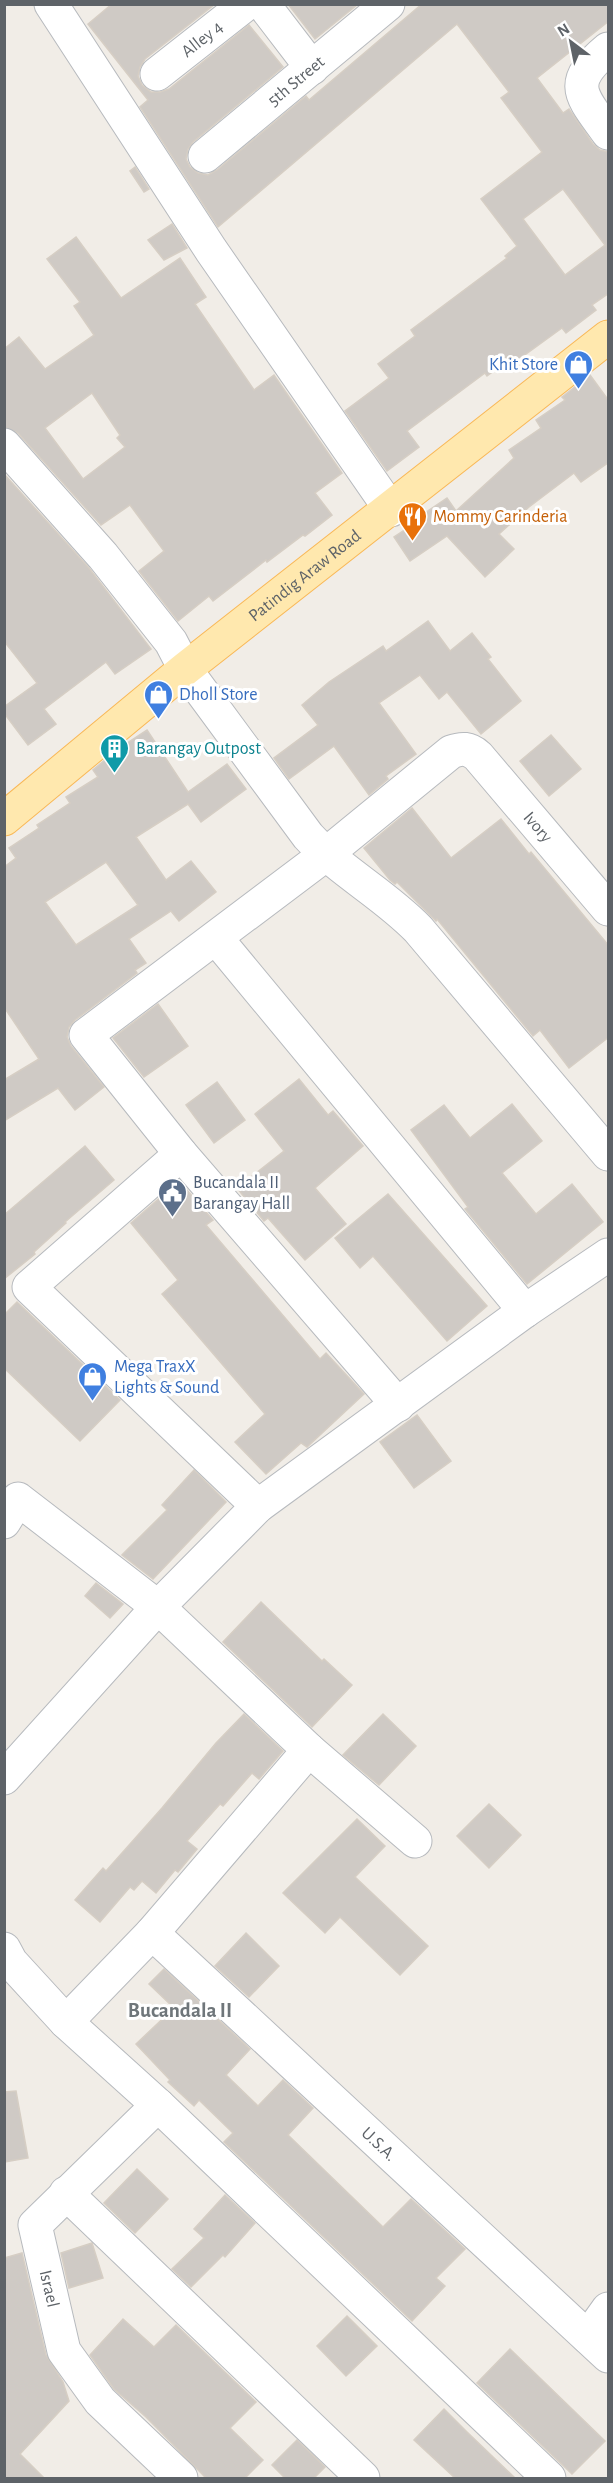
<svg xmlns="http://www.w3.org/2000/svg" width="613" height="2483" font-family="'Alegreya Sans',sans-serif">
  <style>
    .building { fill: #cfcac5; stroke: #d6cec4; stroke-width: 1.5; fill-rule: evenodd }
    .lines { fill: none; stroke-linecap: round; stroke-linejoin: round }
    .minor-casing { stroke: #b7babe; stroke-width: 35 }
    .major-casing { stroke: #f9b857; stroke-width: 35 }
    .minor { stroke: #fff; stroke-width: 33 }
    .major { stroke: #ffe8ae; stroke-width: 33 }
    .labels { text-anchor: middle; stroke-width: 6; stroke-linejoin: round; paint-order: stroke }
    .street-label { font-size: 18px; fill: #5e6368; stroke: #fff }
    .shop-label { font-size: 18px; fill: #366cbe; stroke: #fff; text-anchor: start }
    .food-label { font-size: 18px; fill: #c56008; stroke: #fff; text-anchor: start }
    .culture-label { font-size: 18px; fill: #0d838f; stroke: #fff; text-anchor: start }
    .service-label { font-size: 18px; fill: #4e5e75; stroke: #fff; text-anchor: start }
    .quarter-label { font-size: 21px; font-weight: bold; fill: #6f767a; stroke: #fff }
  </style>
  <rect width="100%" height="100%" fill="#f1ede7"/>
  <g class="building">
    <path d="M112,4H215L145,59L140,67L138,76L142,85L151,92H160L169,89L249,25L283,67L193,142L188,149L186,159L190,167L198,173L208,175L217,170L306,96L309,100L422,4H609V21L537,78L563,113L569,109L593,144L600,150L609,152V293L592,305L596,310L566,333L562,328L515,362L511,358L487,376L485,373L407,431L419,447L387,471L345,411L389,378L378,364L415,336L411,330L507,258L505,256L517,246L481,199L542,152L501,98L509,92L457,24L218,227L140,107L148,100L88,24ZM563,189L605,245L565,275L523,219Z"/>
    <polygon points="288,4 358,4 315,39"/>
    <polygon points="135,167 149,189 144,192 130,171"/>
    <polygon points="172,224 187,248 164,260 148,240"/>
    <path d="M76,237L121,298L180,258L206,297L195,304L254,390L274,375L342,473L315,493L332,515L305,536L303,535L267,562L266,560L213,601L209,596L178,621L139,571L164,551L130,505L101,525L18,433L4,427V349L19,337L45,369L94,335L74,306L80,302L47,259ZM92,393L120,435L117,438L125,447L83,479L45,428Z"/>
    <polygon points="590,375 609,401 609,462 581,482 574,473 529,507 499,534 514,549 485,577 447,536 410,561 394,537 418,521 416,519 447,498 456,511 514,458 509,450 541,428 536,420 565,400 562,397"/>
    <polygon points="4,474 89,568 151,649 115,674 106,662 44,709 56,724 28,745 4,713 4,707 37,683 4,641"/>
    <polygon points="428,621 450,651 472,633 491,657 488,659 521,701 481,734 447,692 439,699 420,675 379,703 416,754 386,776 388,779 369,795 334,746 289,779 274,758 318,725 302,705 329,682 383,646 386,651"/>
    <path d="M147,730L188,792L227,764L246,789L201,822L188,804L136,837L166,880L191,861L216,892L179,921L171,911L129,939L146,963L135,970L137,973L75,1020L69,1027L67,1037L71,1046L104,1087L75,1110L58,1088L4,1121V1080L39,1059L4,1007V867L16,858L9,848L39,828L37,825L70,803L66,797L98,777L93,770L118,749ZM106,862L138,905L76,945L45,902Z"/>
    <polygon points="551,735 581,769 549,796 520,761"/>
    <polygon points="412,808 451,858 501,819 529,854 531,852 609,946 609,1037 569,1068 540,1030 533,1036 437,919 436,921 397,882 395,884 390,880 364,848"/>
    <polygon points="158,1004 188,1046 144,1077 113,1038"/>
    <polygon points="299,1079 328,1115 333,1111 363,1146 315,1188 346,1224 305,1260 268,1218 264,1221 237,1188 284,1151 255,1114"/>
    <polygon points="217,1082 245,1120 214,1143 186,1105"/>
    <polygon points="512,1104 542,1141 502,1173 536,1214 572,1184 603,1222 527,1284 465,1209 468,1207 411,1130 444,1105 470,1138"/>
    <polygon points="85,1146 114,1180 65,1222 66,1223 34,1252 35,1254 4,1279 4,1215"/>
    <polygon points="179,1181 213,1220 206,1225 320,1359 326,1353 364,1394 307,1447 301,1443 266,1474 235,1442 265,1414 162,1294 178,1280 131,1223"/>
    <polygon points="388,1194 487,1306 447,1341 373,1256 360,1268 335,1238"/>
    <polygon points="17,1302 120,1400 80,1441 4,1368 4,1315"/>
    <polygon points="417,1415 451,1461 414,1488 380,1442"/>
    <polygon points="194,1470 226,1502 153,1579 122,1555 167,1510 162,1505"/>
    <polygon points="96,1583 123,1604 110,1618 85,1596"/>
    <polygon points="261,1602 322,1661 324,1659 352,1685 312,1727 223,1642"/>
    <polygon points="244,1714 283,1751 259,1779 252,1773 223,1806 220,1804 187,1841 197,1849 178,1872 175,1870 156,1893 142,1881 134,1890 130,1887 100,1922 75,1900 103,1868 106,1871 162,1808 216,1743"/>
    <polygon points="383,1714 416,1746 379,1785 343,1755"/>
    <polygon points="489,1804 521,1835 489,1868 457,1836"/>
    <polygon points="357,1819 385,1846 355,1877 428,1946 400,1975 340,1917 325,1933 283,1893"/>
    <polygon points="246,1933 279,1966 249,1997 215,1966"/>
    <polygon points="164,1969 250,2049 226,2075 258,2106 283,2080 313,2108 288,2135 383,2227 411,2199 465,2249 436,2278 445,2286 412,2321 224,2142 233,2133 199,2100 194,2106 168,2082 170,2080 136,2044 174,2008 149,1984"/>
    <polygon points="16,2091 28,2158 4,2162 4,2092"/>
    <polygon points="137,2169 168,2199 135,2233 104,2203"/>
    <polygon points="225,2195 255,2223 225,2257 223,2255 191,2287 172,2269 204,2238 194,2229"/>
    <polygon points="92,2243 103,2278 69,2288 61,2253"/>
    <polygon points="22,2253 46,2355 63,2382 69,2401 20,2454 44,2478 4,2478 4,2258"/>
    <polygon points="347,2316 377,2346 346,2376 317,2346"/>
    <polygon points="123,2319 154,2347 176,2325 256,2402 230,2428 263,2460 245,2478 206,2478 146,2417 114,2389 90,2355"/>
    <polygon points="510,2349 605,2441 572,2474 477,2383"/>
    <polygon points="444,2409 467,2432 515,2478 455,2478 414,2440"/>
    <polygon points="297,2440 325,2467 314,2478 285,2478 272,2465"/>
  </g>
  <g class="lines">
    <defs>
      <g id="minor">
        <polyline points="51,4 211,250 391,510"/>
        <polyline points="263,4 312,68"/>
        <path d="M608,49C566,84 581,95 608,133"/>
        <path id="s1" d="M157,74L246,4"/>
        <path id="s2" d="M205,156L388,4"/>
        <path d="M4,445L103,556L171,642L185,669L308,836C341,872 384,894 418,929L608,1154"/>
        <polyline points="216,938 525,1311"/>
        <polyline points="181,1154 29,1287 258,1506"/>
        <path id="s3" d="M398,1405L181,1154L86,1035L325,855L451,752C462,748 469,748 478,756L608,909"/>
        <polyline points="4,1522 18,1499 158,1607 309,1750 415,1841"/>
        <polyline points="4,1778 158,1607 258,1506 525,1311 608,1255"/>
        <path id="s4" d="M152,1933L608,2356"/>
        <polyline points="4,1949 11,1962 66,2022 158,2105 549,2478"/>
        <polyline points="66,2022 152,1933 309,1750"/>
        <path id="s5" d="M158,2105L35,2225L64,2351L100,2401L181,2478"/>
        <polyline points="66,2193 363,2478"/>
        <polyline points="588,2337 608,2309"/>
      </g>
      <g id="major">
        <path id="s6" d="M4,819L185,669L608,337"/>
      </g>
    </defs>
    <use href="#minor" class="minor-casing"/>
    <use href="#major" class="major-casing"/>
    <use href="#minor" class="minor"/>
    <use href="#major" class="major"/>
  </g>
  <defs>
    <symbol id="shop-pin" viewBox="-11 -11 22 30"><path d="M0 17L-7.5 6A9.5 9.5 0 1 1 7.5 6Z" fill="#3f7fe0" stroke="#fff"/><path d="M-5-2.5h2.3a2.7 3.5 0 0 1 5.4 0H5L5.5 6h-11ZM-1.5-2.5h3a1.5 2.3 0 0 0-3 0Z" fill="#fff"/></symbol>
    <symbol id="restaurant-pin" viewBox="-11 -11 22 30"><path d="M0 17L-7.5 6A9.5 9.5 0 1 1 7.5 6Z" fill="#e8710a" stroke="#fff"/><path d="M-5-6h1v4h1v-4h1v4h1v-4h1v5L-1.5 .5V6h-2V.5L-5-1ZM5-6V6H3V1.5H1.5Q1.5-4 5-6Z" fill="#fff"/></symbol>
    <symbol id="building-pin" viewBox="-11 -11 22 30"><path d="M0 17L-7.5 6A9.5 9.5 0 1 1 7.5 6Z" fill="#0f9aa8" stroke="#fff"/><path d="M-4-6H4V6H1V3H-1V6H-4ZM-2.5-4.3h1.7v1.8h-1.7ZM.8-4.3h1.7v1.8H.8ZM-2.5-1h1.7V.8h-1.7ZM.8-1h1.7V.8H.8Z" fill="#fff"/></symbol>
    <symbol id="civic-pin" viewBox="-11 -11 22 30"><path d="M0 17L-7.5 6A9.5 9.5 0 1 1 7.5 6Z" fill="#5c6f8a" stroke="#fff"/><path d="M-.6-6.5H3V-4.5H.6V-3L4-1V1h2V6H-6V1h2V-1L-.6-3ZM-1.2 2.5V6h2.4V2.5Z" fill="#fff"/></symbol>
  </defs>
  <g fill-rule="evenodd">
    <use href="#shop-pin" x="562" y="348" width="33" height="45"/>
    <use href="#restaurant-pin" x="396" y="500" width="33" height="45"/>
    <use href="#shop-pin" x="142" y="678" width="33" height="45"/>
    <use href="#building-pin" x="98" y="732" width="33" height="45"/>
    <use href="#civic-pin" x="156" y="1176" width="33" height="45"/>
    <use href="#shop-pin" x="76" y="1360" width="33" height="45"/>
  </g>
  <g class="labels">
    <g class="street-label">
      <text dy="6" stroke="none"><textPath href="#s1" startOffset="57">Alley 4</textPath></text>
      <text dy="6" stroke="none"><textPath href="#s2" startOffset="118">5th Street</textPath></text>
      <text dy="6" stroke="none"><textPath href="#s6" startOffset="387">Patindig Araw Road</textPath></text>
      <text dy="6" stroke="none"><textPath href="#s3" startOffset="1068">Ivory</textPath></text>
      <text dy="6" stroke="none"><textPath href="#s4" startOffset="310">U.S.A.</textPath></text>
      <text dy="6" stroke="none"><textPath href="#s5" startOffset="237">Israel</textPath></text>
    </g>
    <g class="shop-label">
      <text x="558" y="370" text-anchor="end">Khit Store</text>
      <text x="179" y="700">Dholl Store</text>
      <text x="114" y="1372">Mega TraxX<tspan x="114" dy="21">Lights &amp; Sound</tspan></text>
    </g>
    <g class="food-label">
      <text x="433" y="522">Mommy Carinderia</text>
    </g>
    <g class="culture-label">
      <text x="136" y="754">Barangay Outpost</text>
    </g>
    <g class="service-label">
      <text x="193" y="1188">Bucandala II<tspan x="193" dy="21">Barangay Hall</tspan></text>
    </g>
    <g class="quarter-label">
      <text x="180" y="2017">Bucandala II</text>
    </g>
  </g>
  <rect width="613" height="2483" fill="none" stroke="#5e6368" stroke-width="12"/>
  <g transform="translate(571 42) rotate(328)" stroke="#ffffff" stroke-width="4.5" paint-order="stroke">
  <path d="M0-4.5L10 22L0 15L-10 22Z" fill="#5e6368"/>
  <text y="-9" font-size="16" font-weight="bold" text-anchor="middle" fill="#5e6368">N</text>
  </g>
</svg>
